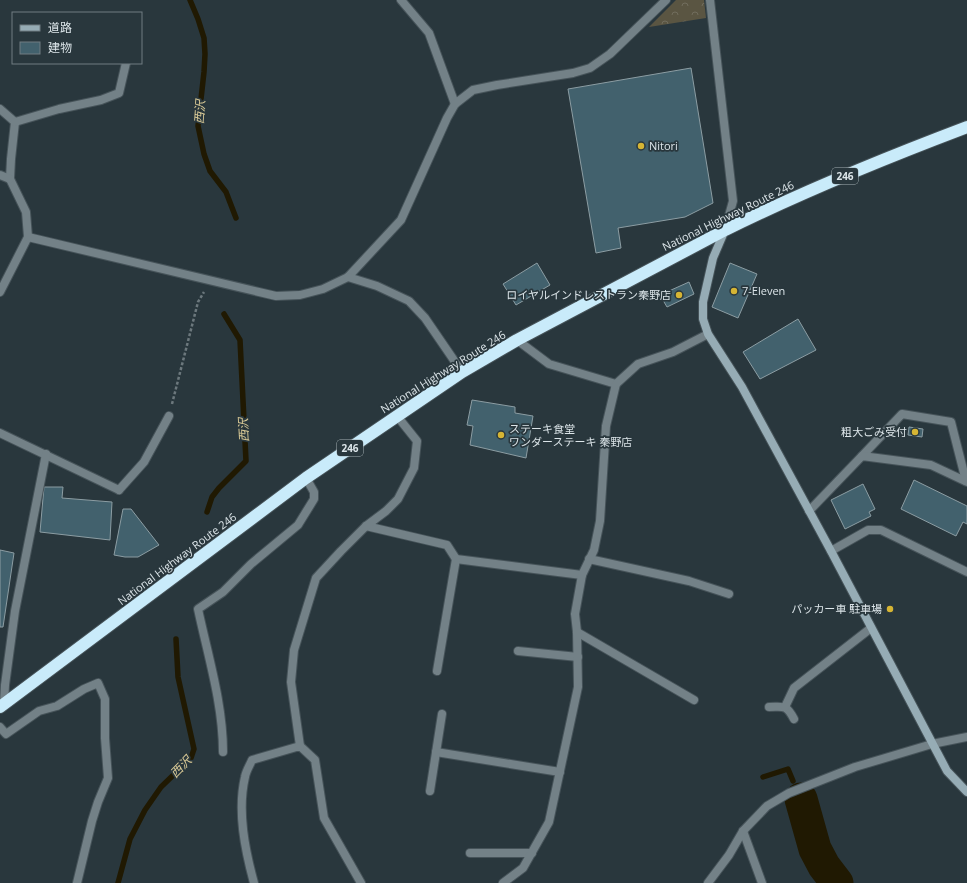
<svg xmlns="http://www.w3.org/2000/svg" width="967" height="883" font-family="'Open Sans','Noto Sans JP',sans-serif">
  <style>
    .park { fill: url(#park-crowns) }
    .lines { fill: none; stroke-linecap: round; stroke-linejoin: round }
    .stream { stroke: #201902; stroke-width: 5.5 }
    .river { stroke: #201902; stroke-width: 33 }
    .building { fill: #42616d; stroke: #8c9da3 }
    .lane-casing { stroke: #465359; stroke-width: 10 }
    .street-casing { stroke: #465359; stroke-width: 10 }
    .secondary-casing { stroke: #465359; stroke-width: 10 }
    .highway-casing { stroke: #465359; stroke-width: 14 }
    .path { stroke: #6c787d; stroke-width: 2.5; stroke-dasharray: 3 2; stroke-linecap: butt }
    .lane { stroke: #738187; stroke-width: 8 }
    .street { stroke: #738187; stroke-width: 8 }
    .secondary { stroke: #96acb5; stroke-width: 8 }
    .highway { stroke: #c9ebfa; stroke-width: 12 }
    .poi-dot { fill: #d6b534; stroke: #29373d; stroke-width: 1.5 }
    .labels { text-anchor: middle; stroke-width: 3.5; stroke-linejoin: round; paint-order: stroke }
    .shield { fill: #29373d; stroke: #a6b1b5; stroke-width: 1 }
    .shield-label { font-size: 10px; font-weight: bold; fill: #dce5e9 }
    .poi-label { font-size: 11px; fill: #dce5e9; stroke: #29373d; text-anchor: start }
    .street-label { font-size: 11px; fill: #dce5e9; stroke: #29373d }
    .water-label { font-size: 12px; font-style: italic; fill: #dbcb97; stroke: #29373d }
  </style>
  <defs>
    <pattern id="park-crowns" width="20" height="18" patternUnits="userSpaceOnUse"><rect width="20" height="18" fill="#5a5542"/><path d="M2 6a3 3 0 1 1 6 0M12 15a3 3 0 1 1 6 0" fill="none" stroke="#716d5d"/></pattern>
  </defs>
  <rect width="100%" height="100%" fill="#29373d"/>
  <polygon class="park" points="676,0 704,0 706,18 649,27"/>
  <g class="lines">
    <g class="stream">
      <polyline points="190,0 198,19 204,38 205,54 204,72 198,126 204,154 210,171 226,192 236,218"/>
      <polyline points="207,512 212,497 219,488 246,461 240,340 224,314"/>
      <polyline points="763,777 788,769 793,781"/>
      <polyline points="118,883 130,839 145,810 161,787 191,758 194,749 178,677 176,639"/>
    </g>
    <polyline class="river" points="801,799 815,849 824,866 837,883"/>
  </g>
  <g class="building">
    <polygon points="691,68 713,203 685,217 618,228 621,248 596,253 568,89"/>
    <polygon points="537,263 550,285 516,305 503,284"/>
    <polygon points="730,263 757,274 738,318 712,307"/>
    <polygon points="689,282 694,294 667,307 660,295"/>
    <polygon points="798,319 816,350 760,379 743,352"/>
    <polygon points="472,400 515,407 515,413 533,416 526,458 470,445 473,426 467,425"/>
    <polygon points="909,427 923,429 922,437 908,435"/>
    <polygon points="914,480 967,506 967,524 963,522 956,536 901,509"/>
    <polygon points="863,484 875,509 869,512 871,516 845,529 831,500"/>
    <polygon points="44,487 63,487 62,498 112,502 110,540 40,532"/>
    <polygon points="123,509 131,509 159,545 138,557 125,557 114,555"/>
    <polygon points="0,550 14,553 3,627 0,627"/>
  </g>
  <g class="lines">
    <defs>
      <g id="lane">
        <polyline points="401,0 429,33 455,104"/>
        <polyline points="862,456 902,414 951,422 966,481"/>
        <polyline points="119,490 144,462 169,416"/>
        <polyline points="809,511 862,456 931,465 967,482"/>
        <polyline points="831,551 868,530 881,530 967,572"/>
        <polyline points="589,559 689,581 729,594"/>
        <polyline points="577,632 694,700"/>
        <polyline points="518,651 578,657"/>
        <path d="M769,707C784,707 786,704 794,719"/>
        <polyline points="785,707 794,688 871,628"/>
        <polyline points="436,752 560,772"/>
        <polyline points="430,791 442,714"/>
        <polyline points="470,853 532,853"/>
        <path d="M254,883C245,850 237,811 245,777C246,771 250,765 252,760L300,746L315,760L324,818L361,883"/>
      </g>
      <g id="street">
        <polyline points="710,0 733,201 725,230"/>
        <polyline points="0,109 15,122 11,159 10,179 26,212 28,237 0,292"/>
        <polyline points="15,122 59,109 101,100 119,93 126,63"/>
        <polyline points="0,175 10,179"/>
        <polyline points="28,237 276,296 300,295 323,289 348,277 401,220 447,118 455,104 473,90 497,85 573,73 590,68 610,54 666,0"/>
        <polyline points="348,277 377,286 409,301 425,318 462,372"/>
        <polyline points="517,340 549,364 616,384"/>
        <polyline points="0,433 119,490"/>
        <polyline points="366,526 447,545 456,559 582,575"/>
        <polyline points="437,671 456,559"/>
        <polyline points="4,704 5,685 15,611 46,454"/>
        <polyline points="0,727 6,734 39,711 57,706 84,689 98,683 105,699 105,738 108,778 98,802 92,821 77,883"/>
        <polyline points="300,746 291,682 294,650 316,578 341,551 366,526 386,511 398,499 414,468 417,441 397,416"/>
        <path d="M223,752C223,704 208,656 198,609L223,592L251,564L298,525L314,499V492L306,478"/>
        <polyline points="743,831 762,883"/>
        <polyline points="503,883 523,868 549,822 578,687 577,632 575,614 582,575 594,550 600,521 606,426 616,384 638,364 673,352 708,334"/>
        <polyline points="708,883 729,855 743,831 767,806 789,793 855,767 932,744 967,737"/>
      </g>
      <polyline id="secondary" points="725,230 713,258 703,302 703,319 708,334 742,387 831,551 947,771 967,792"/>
      <path id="highway" d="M0,707L306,478L462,372L517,340L725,230C804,191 885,158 967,127"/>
    </defs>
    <use href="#lane" class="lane-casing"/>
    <use href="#street" class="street-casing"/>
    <use href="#secondary" class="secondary-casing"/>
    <use href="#highway" class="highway-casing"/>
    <polyline class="path" points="172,404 198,302 204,292"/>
    <use href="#lane" class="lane"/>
    <use href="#street" class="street"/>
    <use href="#secondary" class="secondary"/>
    <use href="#highway" class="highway"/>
  </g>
  <g class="poi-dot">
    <circle cx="641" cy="146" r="4"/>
    <circle cx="734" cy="291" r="4"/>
    <circle cx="679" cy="295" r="4"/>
    <circle cx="915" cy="432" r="4"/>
    <circle cx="501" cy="435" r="4"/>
    <circle cx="890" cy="609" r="4"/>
  </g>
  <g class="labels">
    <g class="shield">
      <rect x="832" y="168" width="26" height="16" rx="3"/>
      <rect x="337" y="440" width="26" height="16" rx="3"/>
    </g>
    <g class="shield-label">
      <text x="845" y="180">246</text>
      <text x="350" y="452">246</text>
    </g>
    <g class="poi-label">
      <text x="649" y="150">Nitori</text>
      <text x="742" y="295">7-Eleven</text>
      <text x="671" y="299" text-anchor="end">ロイヤルインドレストラン秦野店</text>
      <text x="509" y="433">ステーキ食堂<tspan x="509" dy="13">ワンダーステーキ 秦野店</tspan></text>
      <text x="907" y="436" text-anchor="end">粗大ごみ受付</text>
      <text x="882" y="613" text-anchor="end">パッカー車 駐車場</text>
    </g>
    <g class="street-label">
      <text transform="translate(728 216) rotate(-26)" y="4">National Highway Route 246</text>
      <text transform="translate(443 372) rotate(-32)" y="4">National Highway Route 246</text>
      <text transform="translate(177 559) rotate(-37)" y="4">National Highway Route 246</text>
    </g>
    <g class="water-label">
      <text transform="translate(200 112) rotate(-86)" y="4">西沢</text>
      <text transform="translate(244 430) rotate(-93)" y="4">西沢</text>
      <text transform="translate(181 767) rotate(-46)" y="4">西沢</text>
    </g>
  </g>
  <rect x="12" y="12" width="130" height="52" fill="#29373d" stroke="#717d82"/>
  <rect x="20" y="25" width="20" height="6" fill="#96acb5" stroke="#717d82"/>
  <text x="48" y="32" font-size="12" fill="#dce5e9">道路</text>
  <rect x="20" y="42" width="20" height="12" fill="#42616d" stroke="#717d82"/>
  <text x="48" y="52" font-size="12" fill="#dce5e9">建物</text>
</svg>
